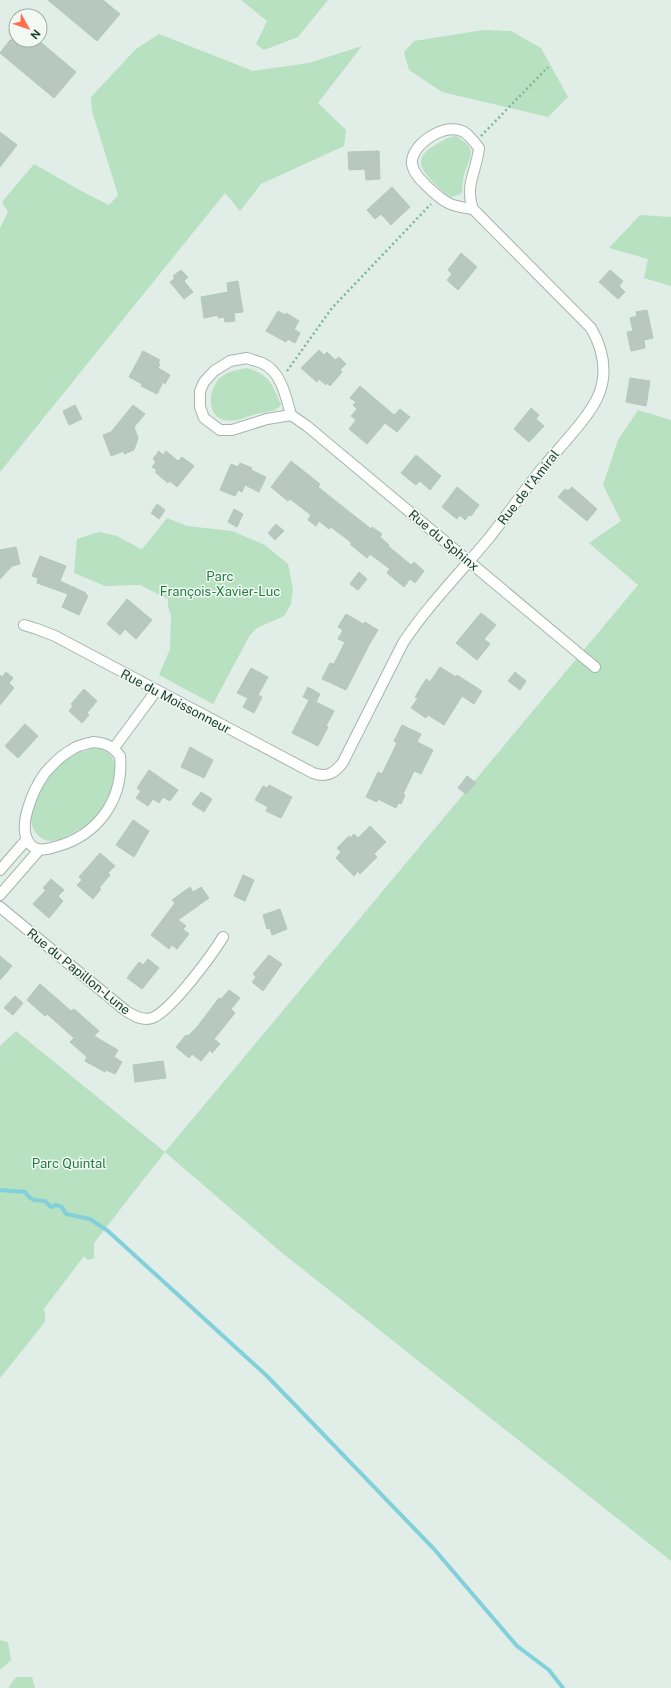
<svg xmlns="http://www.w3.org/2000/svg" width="671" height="1688" font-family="'Public Sans',sans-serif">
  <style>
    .green { fill: #b7e1c0 }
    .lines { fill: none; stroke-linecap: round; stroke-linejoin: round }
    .stream { stroke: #82d0d9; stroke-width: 4 }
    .building { fill: #b6c8c0; stroke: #b2c8be }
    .street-casing { stroke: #a3b6ae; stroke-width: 12 }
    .path { stroke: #7db5a0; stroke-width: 2.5; stroke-dasharray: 2 3; stroke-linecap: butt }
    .street { stroke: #fff; stroke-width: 10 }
    .labels { text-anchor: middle; stroke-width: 3; stroke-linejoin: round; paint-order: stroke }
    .street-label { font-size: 13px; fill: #1f4035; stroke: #f2f9f5 }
    .park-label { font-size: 13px; fill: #247c41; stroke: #f2f9f5 }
  </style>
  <rect width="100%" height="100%" fill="#e1ede7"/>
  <g class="green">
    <polygon points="241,0 328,0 298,37 264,50 256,44 267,21"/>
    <polygon points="484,30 511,31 541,48 568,97 548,117 442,92 409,70 404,52 414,41"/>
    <polygon points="159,34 253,71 309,63 362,46 318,103 346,130 344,146 261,184 240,211 225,193 0,472 0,228 8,212 2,202 34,164 85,193 109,205 118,195 92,111 91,97 136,49"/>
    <path d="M456,136C479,150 470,155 464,175C462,181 463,188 461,194L451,197L447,195C432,180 405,162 434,146C441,141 448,137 456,136Z"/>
    <polygon points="640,215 671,217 671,286 644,278 648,259 609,248"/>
    <path d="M247,368C270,375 271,383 281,404L280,406C275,412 265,412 257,414C248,416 234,423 224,420C205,415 209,387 221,377C229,371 237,370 247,368Z"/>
    <polygon points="638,410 671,420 671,1561 281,1252 165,1152 94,1243 94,1258 88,1260 84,1256 43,1310 45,1312 45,1322 0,1378 0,1046 16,1031 165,1152 638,585 589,543 621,521 603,485 618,440"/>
    <polygon points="167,518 187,526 232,531 265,545 288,564 293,589 291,604 284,616 257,628 250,635 213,704 159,675 170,649 171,615 168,607 168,599 140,585 105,586 74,573 77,539 99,532 117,536 141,549 143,548"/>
    <path d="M96,748C128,754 115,791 102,809C93,821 82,829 69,835C64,838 57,841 52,841C45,841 40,838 36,833C21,814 42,783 56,768C66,757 81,751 96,748Z"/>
    <polygon points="0,1640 8,1642 11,1660 0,1670"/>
    <polygon points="16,1677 32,1677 35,1688 8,1688"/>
  </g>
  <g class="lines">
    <polyline class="stream" points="0,1190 25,1192 30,1198 34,1200 45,1201 51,1207 56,1205 62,1207 66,1214 90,1219 108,1231 267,1376 434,1549 517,1646 549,1670 563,1688"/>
  </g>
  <g class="building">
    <polygon points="48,0 103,0 120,14 97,41"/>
    <polygon points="10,40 38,40 76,72 54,98 0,53"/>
    <polygon points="0,132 17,145 0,167"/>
    <polygon points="379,151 380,179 366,180 365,169 349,170 348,152"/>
    <polygon points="392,187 410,207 391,225 381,214 375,219 367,210"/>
    <polygon points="461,253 477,267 458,290 447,280 452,274 448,270"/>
    <polygon points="181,270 188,277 184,281 193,292 184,299 170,282 175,278 173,276"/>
    <polygon points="610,270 623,281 619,286 625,292 618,299 599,282"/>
    <polygon points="238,281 243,312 234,313 235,321 225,322 224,317 218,318 218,315 204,318 201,297 228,292 227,283"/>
    <polygon points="647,310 653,338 644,340 645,348 631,351 627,332 633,331 630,318 637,316 636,312"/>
    <polygon points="278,311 285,315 286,313 299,321 294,329 300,333 295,343 288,339 286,342 266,331"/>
    <polygon points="319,350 324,355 327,352 335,360 339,357 346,364 340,370 342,372 330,386 327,383 326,385 319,379 317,382 301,368"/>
    <polygon points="143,351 160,360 158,363 160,364 158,368 170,375 165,384 163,382 157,394 141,386 142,384 129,377"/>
    <polygon points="630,378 650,381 646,406 626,402"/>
    <polygon points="360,386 394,415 400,409 410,417 397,432 385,423 367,444 349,429 356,420 351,416 357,409 353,405 356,402 350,398"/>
    <polygon points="75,405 82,419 69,425 63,411"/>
    <polygon points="133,405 145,414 134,427 138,438 134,450 124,454 124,451 111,456 103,435 111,432"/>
    <polygon points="531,408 539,415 536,419 544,426 529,442 514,429"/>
    <polygon points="159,451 163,455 166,451 178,461 182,457 194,466 177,487 170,481 168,483 155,472 157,470 152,467 156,462 153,459"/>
    <polygon points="416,455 441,476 430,490 420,481 416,485 401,473"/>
    <polygon points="291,461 320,484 318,487 371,529 372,527 382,534 380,537 389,545 388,546 411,565 414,562 424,571 415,583 410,579 404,587 387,573 390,569 370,554 367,558 350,544 352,543 331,527 329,529 319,521 316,526 308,520 311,515 290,499 288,501 271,487"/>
    <polygon points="240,463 252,468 251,470 266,477 259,492 245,485 242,492 238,490 235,496 220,490 231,464 238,467"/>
    <polygon points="457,487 479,505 471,516 469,515 465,520 460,515 457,519 442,507"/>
    <polygon points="572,487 597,509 587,521 558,497 565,489 568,491"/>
    <polygon points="157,504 165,510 159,519 151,513"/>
    <polygon points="234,509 243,514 237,527 228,522"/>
    <polygon points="276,524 284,531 275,540 268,533"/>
    <polygon points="16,547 20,564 12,566 0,579 0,550"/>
    <polygon points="40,556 66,566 60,581 86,593 85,594 88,596 79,615 62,607 68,594 37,583 38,578 32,576"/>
    <polygon points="359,572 367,579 358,590 350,584"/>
    <polygon points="127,599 152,620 136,639 125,629 120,635 107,624"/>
    <polygon points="481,613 496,625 484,639 490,644 477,660 456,643"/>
    <polygon points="346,614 363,624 365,622 378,630 369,645 346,690 322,679 330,663 334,664 345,642 338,639 343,630 338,627"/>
    <polygon points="440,667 456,677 457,675 482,691 474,704 462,696 444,725 428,715 426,718 411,708 418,698 415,697 426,679 430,682"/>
    <polygon points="251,668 268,677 258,695 262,697 254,713 243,707 248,698 237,693"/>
    <polygon points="6,672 13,678 9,683 14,688 0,705 0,675 2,677"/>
    <polygon points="515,672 526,681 520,690 508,681"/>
    <polygon points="308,687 320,694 316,702 334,711 326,726 328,727 318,746 292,733 309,700 303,697"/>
    <polygon points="84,689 97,701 87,713 89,715 82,723 69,711 73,706 71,704"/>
    <polygon points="25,724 38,736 18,758 5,746"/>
    <polygon points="402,725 421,734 417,742 433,750 421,774 414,771 403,794 405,795 401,804 398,803 396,808 378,799 377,802 366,797 378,772 382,774 397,743 394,741"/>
    <polygon points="190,747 213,760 204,778 181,767"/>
    <polygon points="149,770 178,790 170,801 163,797 159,803 153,799 148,806 136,798 141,791 137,788"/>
    <polygon points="467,776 476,783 466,794 458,788"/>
    <polygon points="269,785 292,797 281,818 266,811 268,807 255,800 263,786 267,788"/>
    <polygon points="201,792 212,799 204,812 192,804"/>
    <polygon points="133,820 149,831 134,857 116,845"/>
    <polygon points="370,826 386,842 374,854 377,857 360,874 358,871 354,876 336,858 341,852 337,848 349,836 350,838 354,834 358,838"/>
    <polygon points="100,853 115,866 108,873 110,875 99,888 101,889 93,899 77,885 82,880 79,877"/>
    <polygon points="243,875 254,880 245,901 234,896"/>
    <polygon points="51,879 64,890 58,896 63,901 49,918 33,904 46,890 43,888"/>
    <polygon points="190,887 193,892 201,887 209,898 178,920 186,926 183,929 189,934 177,949 172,945 169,949 151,935 175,903 172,900"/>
    <polygon points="280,909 287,929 272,935 270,928 267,929 263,915"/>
    <polygon points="269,955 282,964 263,991 252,982 256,977 253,974"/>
    <polygon points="0,956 12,966 0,980"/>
    <polygon points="148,959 159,968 142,989 127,978 139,962 143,965"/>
    <polygon points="40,984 71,1011 74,1009 99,1031 94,1036 118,1050 114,1057 122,1062 115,1074 106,1070 105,1072 85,1061 87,1057 70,1042 74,1038 47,1014 45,1016 27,1000"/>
    <polygon points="229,990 240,998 231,1009 235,1013 214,1039 220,1044 212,1053 210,1050 201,1061 192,1054 189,1058 176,1047 186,1035 188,1036 197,1027 219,998 221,999"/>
    <polygon points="15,996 23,1003 13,1015 4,1008"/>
    <polygon points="163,1061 166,1078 135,1082 133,1065"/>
  </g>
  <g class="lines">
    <defs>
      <g id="street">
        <path d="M247,358C252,360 257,361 262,363C281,371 286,397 291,415L267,419L232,430H220L204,418L200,407V391L204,382L214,371L230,361Z"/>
        <polyline points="291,415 307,426 595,667"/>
        <path d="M24,625L37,629L55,636L313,773C327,778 335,773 343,762L403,643C428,605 460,573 489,538C508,514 525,489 544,466C559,448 592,414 599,394C608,371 603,349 591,328L473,209C464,186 477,170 479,148C475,143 470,136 464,132C447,121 410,144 412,164C414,175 423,182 430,189C446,204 451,206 473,209"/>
        <path d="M93,742C106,743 112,746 120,756C124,800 97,836 55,847C47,849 39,852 32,846C14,831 34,788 45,773C52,765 63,754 73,749C78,745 87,744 93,742Z"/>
        <polyline points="114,748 156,691"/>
        <polyline points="0,870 27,839"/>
        <polyline points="0,895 39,850"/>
        <path d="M0,907L126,1011C134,1016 143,1021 152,1018C171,1011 212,955 223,937"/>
      </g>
    </defs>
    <use href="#street" class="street-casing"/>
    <g class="path">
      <polyline points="481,136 548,67"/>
      <polyline points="287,371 332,308 431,204"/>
    </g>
    <use href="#street" class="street"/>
  </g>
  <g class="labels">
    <g class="street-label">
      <text transform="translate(528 487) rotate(-52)" y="5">Rue de l'Amiral</text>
      <text transform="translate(444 540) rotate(40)" y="5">Rue du Sphinx</text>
      <text transform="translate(176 701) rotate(28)" y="5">Rue du Moissonneur</text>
      <text transform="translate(79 971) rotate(39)" y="5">Rue du Papillon-Lune</text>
    </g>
    <g class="park-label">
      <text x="220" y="581">Parc<tspan x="220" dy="15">François-Xavier-Luc</tspan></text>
      <text x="69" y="1168">Parc Quintal</text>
    </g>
  </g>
  <g transform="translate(28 28) rotate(130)"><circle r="19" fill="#f2f9f5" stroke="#9eafa8"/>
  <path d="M0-3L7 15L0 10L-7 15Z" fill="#ff6f4d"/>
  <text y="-6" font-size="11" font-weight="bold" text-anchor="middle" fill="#1f4035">N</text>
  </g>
</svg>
